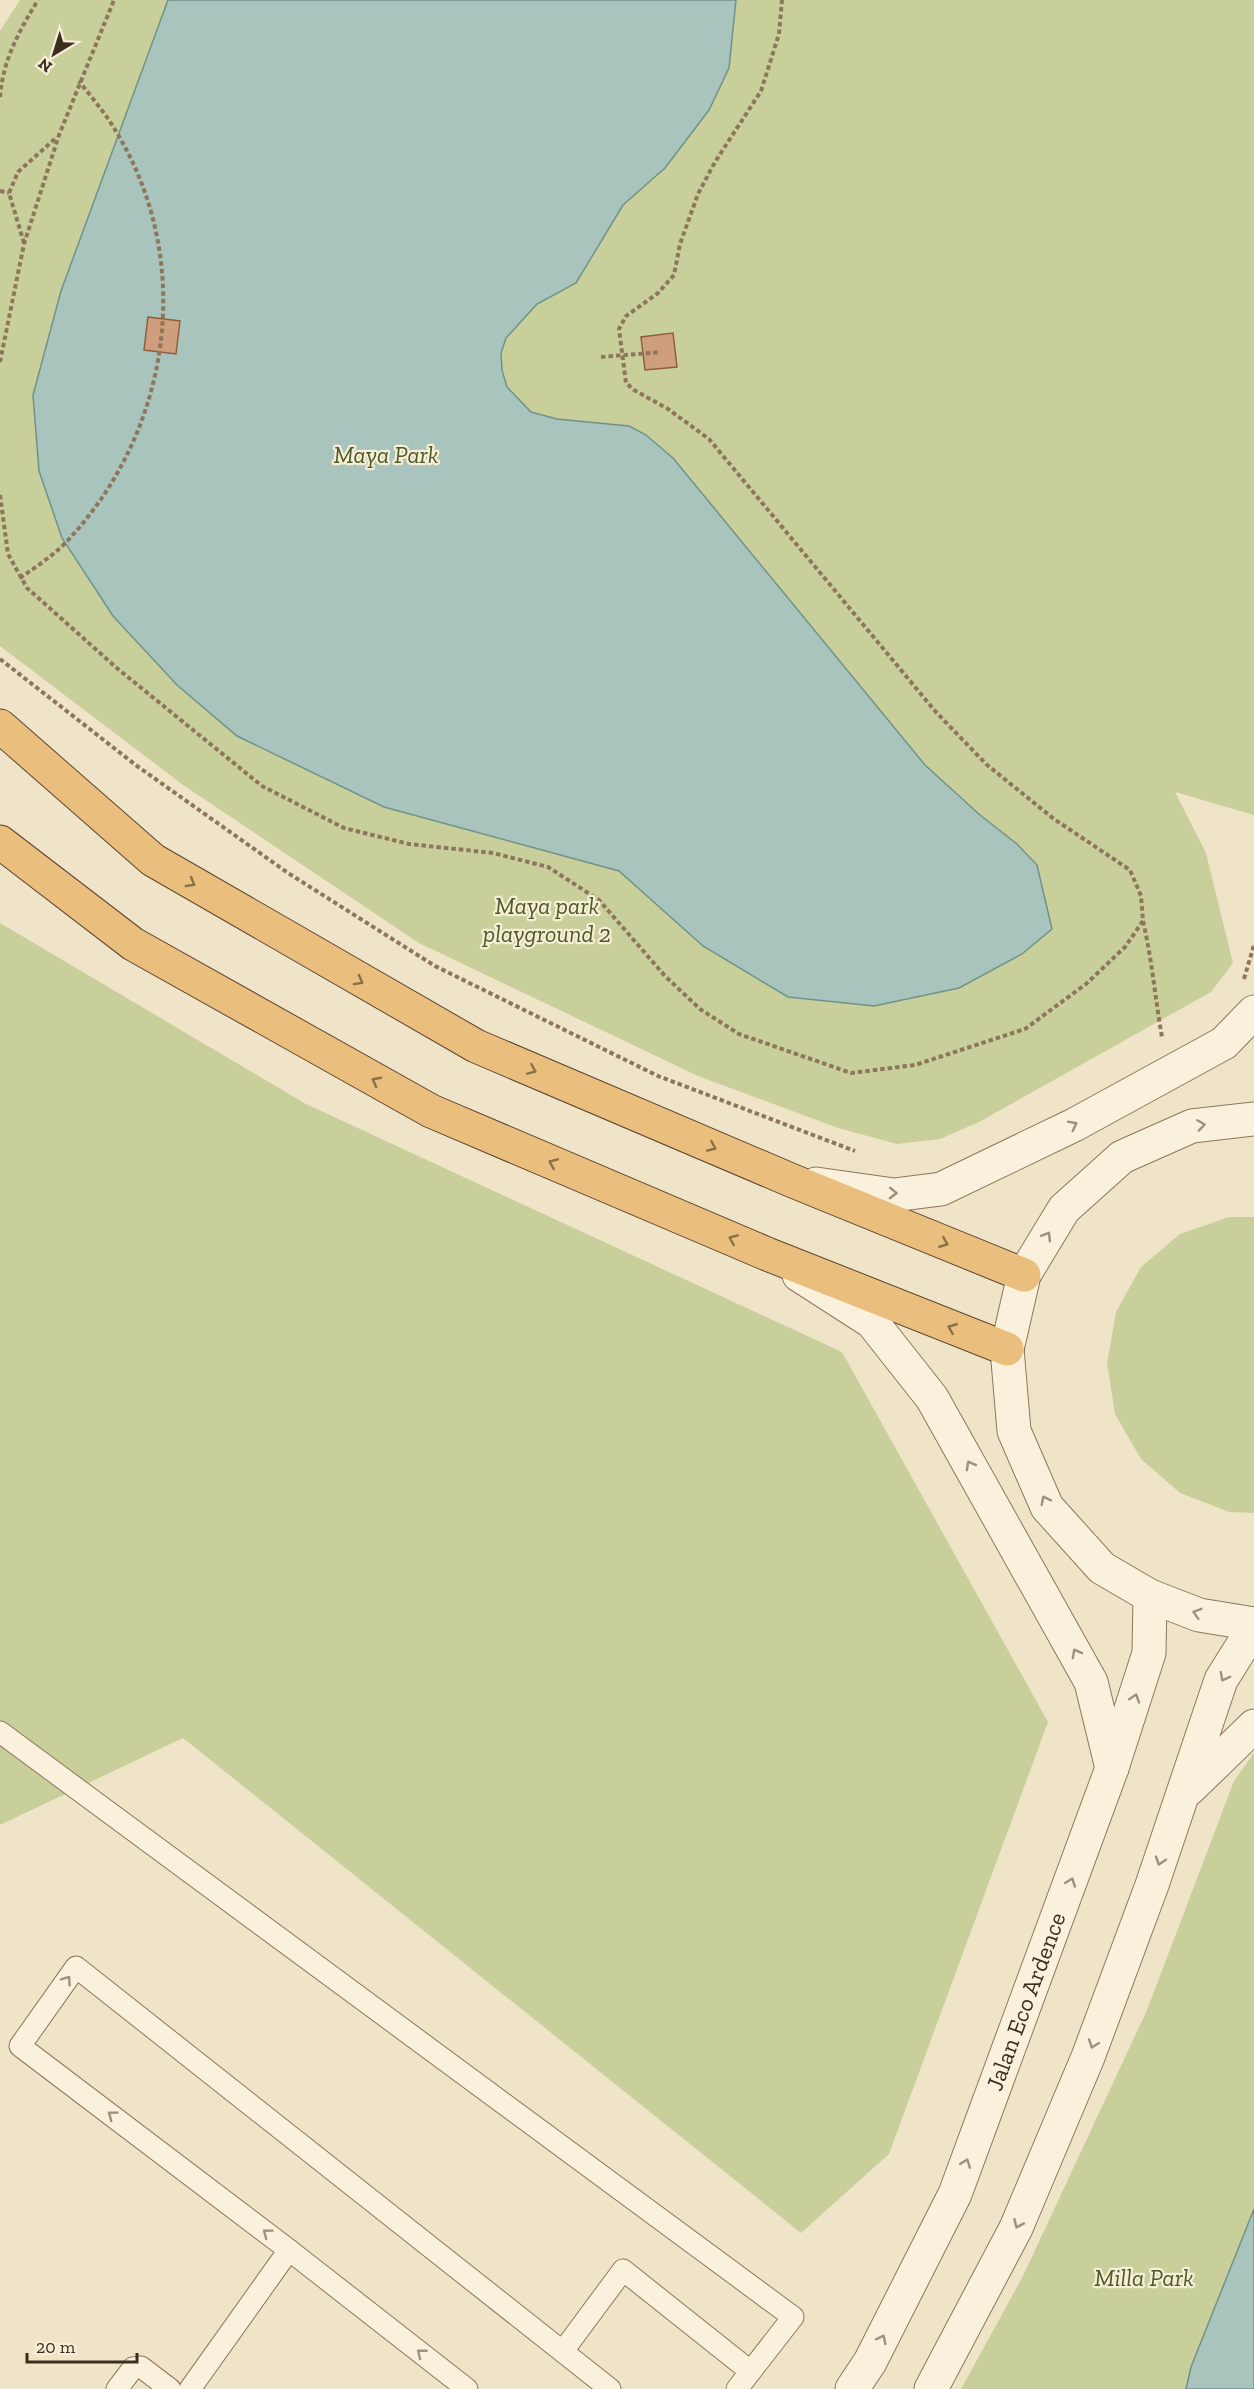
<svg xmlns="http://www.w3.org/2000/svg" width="1254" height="2389" font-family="'Zilla Slab',serif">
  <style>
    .green { fill: #c9cf9b }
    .water { fill: #a9c4bc; stroke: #6f938a; stroke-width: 1.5 }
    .building { fill: #cf9f7d; stroke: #8d5f41; stroke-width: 1.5 }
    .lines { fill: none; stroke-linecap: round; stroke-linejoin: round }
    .service-casing { stroke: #8d765c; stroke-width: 23 }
    .tertiary-casing { stroke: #8d765c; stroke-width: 35 }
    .trunk-casing { stroke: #5b4430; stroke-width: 35 }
    .path { stroke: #8d765c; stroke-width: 4; stroke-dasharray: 4.5 3; stroke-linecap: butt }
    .service { stroke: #faf1dc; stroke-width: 21 }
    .tertiary { stroke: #faf1dc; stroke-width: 33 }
    .trunk { stroke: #eabe7c; stroke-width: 33 }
    .oneway { stroke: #8b6f49 }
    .oneway2 { stroke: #9c907e }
    .labels { text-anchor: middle; stroke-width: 4.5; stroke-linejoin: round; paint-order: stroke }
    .park-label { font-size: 24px; font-style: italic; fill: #4d5a26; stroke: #f7eed8 }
    .street-label { font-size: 24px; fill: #3d2e20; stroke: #f7eed8 }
  </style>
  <rect width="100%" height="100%" fill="#f0e4c8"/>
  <g class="green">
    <polygon points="20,0 1254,0 1254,815 1175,792 1206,853 1233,963 1211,992 979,1122 940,1139 897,1144 838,1128 698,1076 419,943 183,785 0,646 0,31"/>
    <polygon points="0,923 306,1104 842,1352 1048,1722 889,2154 801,2233 183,1738 0,1825"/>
    <polygon points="1229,1217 1254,1217 1254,1513 1229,1512 1180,1493 1141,1459 1115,1414 1107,1363 1116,1312 1141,1267 1180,1234"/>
    <polygon points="1254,1753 1254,2389 961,2389 1023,2276 1147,2010 1234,1781"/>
  </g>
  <g class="water">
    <polygon points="168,0 736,0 729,68 709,110 665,168 623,205 576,283 537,304 506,338 501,353 502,370 507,387 531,412 557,419 629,426 646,435 673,458 925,765 980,815 1017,844 1037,865 1052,929 1022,954 959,988 874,1006 788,997 703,946 619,871 384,807 237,736 177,685 113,616 62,538 39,471 33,395 61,291"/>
    <polygon points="1254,2209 1254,2389 1186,2389 1191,2367"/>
  </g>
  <g class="building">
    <polygon points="148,317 180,321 176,354 144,350"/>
    <polygon points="673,333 677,367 645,370 641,337"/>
  </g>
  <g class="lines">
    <defs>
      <g id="service">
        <polyline points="0,1732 793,2317 737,2389"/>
        <polyline points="563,2351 623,2270 750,2371"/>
        <polyline points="117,2389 133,2368 141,2367 170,2389"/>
        <polyline points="190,2389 289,2250"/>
        <polyline points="467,2389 289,2250 20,2046 76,1967 610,2389"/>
      </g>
      <g id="tertiary">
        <polyline points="1254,1119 1192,1126 1122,1157 1064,1209 1024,1275 1007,1349 1014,1431 1047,1507 1102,1568 1150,1596 1199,1615 1254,1624"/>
        <polyline points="816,1184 894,1195 941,1189 1074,1125 1224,1043 1254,1012"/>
        <polyline points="799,1275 872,1322 932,1398 1091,1682 1112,1768"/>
        <polyline points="1189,1789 1254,1726"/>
        <path id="s1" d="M852,2389L870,2362L955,2194L1112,1768L1149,1653L1150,1596"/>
        <polyline points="931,2389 1016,2228 1088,2057 1152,1885 1221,1680 1254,1627"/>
      </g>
      <g id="trunk">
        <polyline points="0,726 153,860 476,1046 793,1181 1024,1275"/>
        <polyline points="0,842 133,944 431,1111 767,1254 1007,1349"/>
      </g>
    </defs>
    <use href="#service" class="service-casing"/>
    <use href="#tertiary" class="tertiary-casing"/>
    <use href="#trunk" class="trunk-casing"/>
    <g class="path">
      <path d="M0,97C3,60 19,31 38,0"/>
      <polyline points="0,191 9,193"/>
      <polyline points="24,243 9,193 18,172 57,137"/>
      <polyline points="601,357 661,352"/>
      <polyline points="0,362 24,244 59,135 114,0"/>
      <polyline points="0,495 8,554 27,588 118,669 262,786 344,828 409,844 493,853 548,867 599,900 665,976 700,1009 739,1034 851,1073 915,1065 1025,1029 1086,984 1125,947 1143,921 1141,896 1130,870 1054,819 986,764 935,711 709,439 668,409 634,390 626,383 619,329 626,316 658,293 674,275 680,244 698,194 715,162 761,91 779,34 782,0"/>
      <path d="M20,578C37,566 56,554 70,538C171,428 195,263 117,133C107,115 92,98 79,81"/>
      <polyline points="0,659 137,766 288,873 435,966 658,1076 855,1151"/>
      <path d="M1143,921C1152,959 1155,998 1162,1037"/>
      <polyline points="1244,979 1254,945"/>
    </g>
    <use href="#service" class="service"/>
    <use href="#tertiary" class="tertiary"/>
    <use href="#trunk" class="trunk"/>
  </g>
  <defs><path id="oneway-chevron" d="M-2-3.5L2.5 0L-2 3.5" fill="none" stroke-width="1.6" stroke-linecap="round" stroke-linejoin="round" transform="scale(1.5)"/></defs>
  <g class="oneway">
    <use href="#oneway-chevron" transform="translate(191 883) rotate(30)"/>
    <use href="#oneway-chevron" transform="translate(359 981) rotate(29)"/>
    <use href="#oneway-chevron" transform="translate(532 1070) rotate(23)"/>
    <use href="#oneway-chevron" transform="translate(376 1081) rotate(-152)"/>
    <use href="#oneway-chevron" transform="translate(712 1147) rotate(23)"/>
    <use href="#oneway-chevron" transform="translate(553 1163) rotate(-157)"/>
    <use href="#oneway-chevron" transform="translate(733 1239) rotate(-157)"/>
    <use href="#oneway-chevron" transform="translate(944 1243) rotate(22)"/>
    <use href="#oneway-chevron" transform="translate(952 1328) rotate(-158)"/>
  </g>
  <g class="oneway2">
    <use href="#oneway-chevron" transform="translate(1073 1125) rotate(-27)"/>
    <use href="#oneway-chevron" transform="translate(1201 1125) rotate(-8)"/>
    <use href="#oneway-chevron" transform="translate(893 1193) rotate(1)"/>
    <use href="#oneway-chevron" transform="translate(1047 1236) rotate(-59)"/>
    <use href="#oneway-chevron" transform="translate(970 1465) rotate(-119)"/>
    <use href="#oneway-chevron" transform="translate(1045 1500) rotate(-117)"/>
    <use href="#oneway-chevron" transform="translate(1197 1613) rotate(-163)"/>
    <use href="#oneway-chevron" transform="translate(1076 1653) rotate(-118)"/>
    <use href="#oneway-chevron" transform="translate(1224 1677) rotate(118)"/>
    <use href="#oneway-chevron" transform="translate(1135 1698) rotate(-72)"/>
    <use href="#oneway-chevron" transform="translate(1160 1861) rotate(108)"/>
    <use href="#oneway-chevron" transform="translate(1071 1882) rotate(-70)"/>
    <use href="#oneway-chevron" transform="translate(67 1980) rotate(-55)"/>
    <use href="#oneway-chevron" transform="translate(1093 2044) rotate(110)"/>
    <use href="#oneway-chevron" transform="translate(112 2115) rotate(-143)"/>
    <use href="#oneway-chevron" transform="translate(966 2163) rotate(-69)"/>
    <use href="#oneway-chevron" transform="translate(1018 2224) rotate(114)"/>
    <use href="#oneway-chevron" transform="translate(267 2233) rotate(-143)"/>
    <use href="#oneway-chevron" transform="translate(882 2339) rotate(-63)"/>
    <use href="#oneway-chevron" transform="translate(421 2353) rotate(-142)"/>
  </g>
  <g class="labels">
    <g class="park-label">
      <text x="386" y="463">Maya Park</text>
      <text x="547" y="914">Maya park<tspan x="547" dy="28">playground 2</tspan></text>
      <text x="1144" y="2286">Milla Park</text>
    </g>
    <g class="street-label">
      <text dy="8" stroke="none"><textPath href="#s1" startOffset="426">Jalan Eco Ardence</textPath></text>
    </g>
  </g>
  <g transform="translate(54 54) rotate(218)" stroke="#f7eed8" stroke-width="4.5" paint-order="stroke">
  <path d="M0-4.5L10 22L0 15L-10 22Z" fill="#3d2e20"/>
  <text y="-9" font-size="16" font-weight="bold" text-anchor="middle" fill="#3d2e20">N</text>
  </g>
  <path d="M27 2353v9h110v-9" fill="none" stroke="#3d2e20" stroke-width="3"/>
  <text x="36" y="2353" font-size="18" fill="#3d2e20" stroke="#f7eed8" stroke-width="4.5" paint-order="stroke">20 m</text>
</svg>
